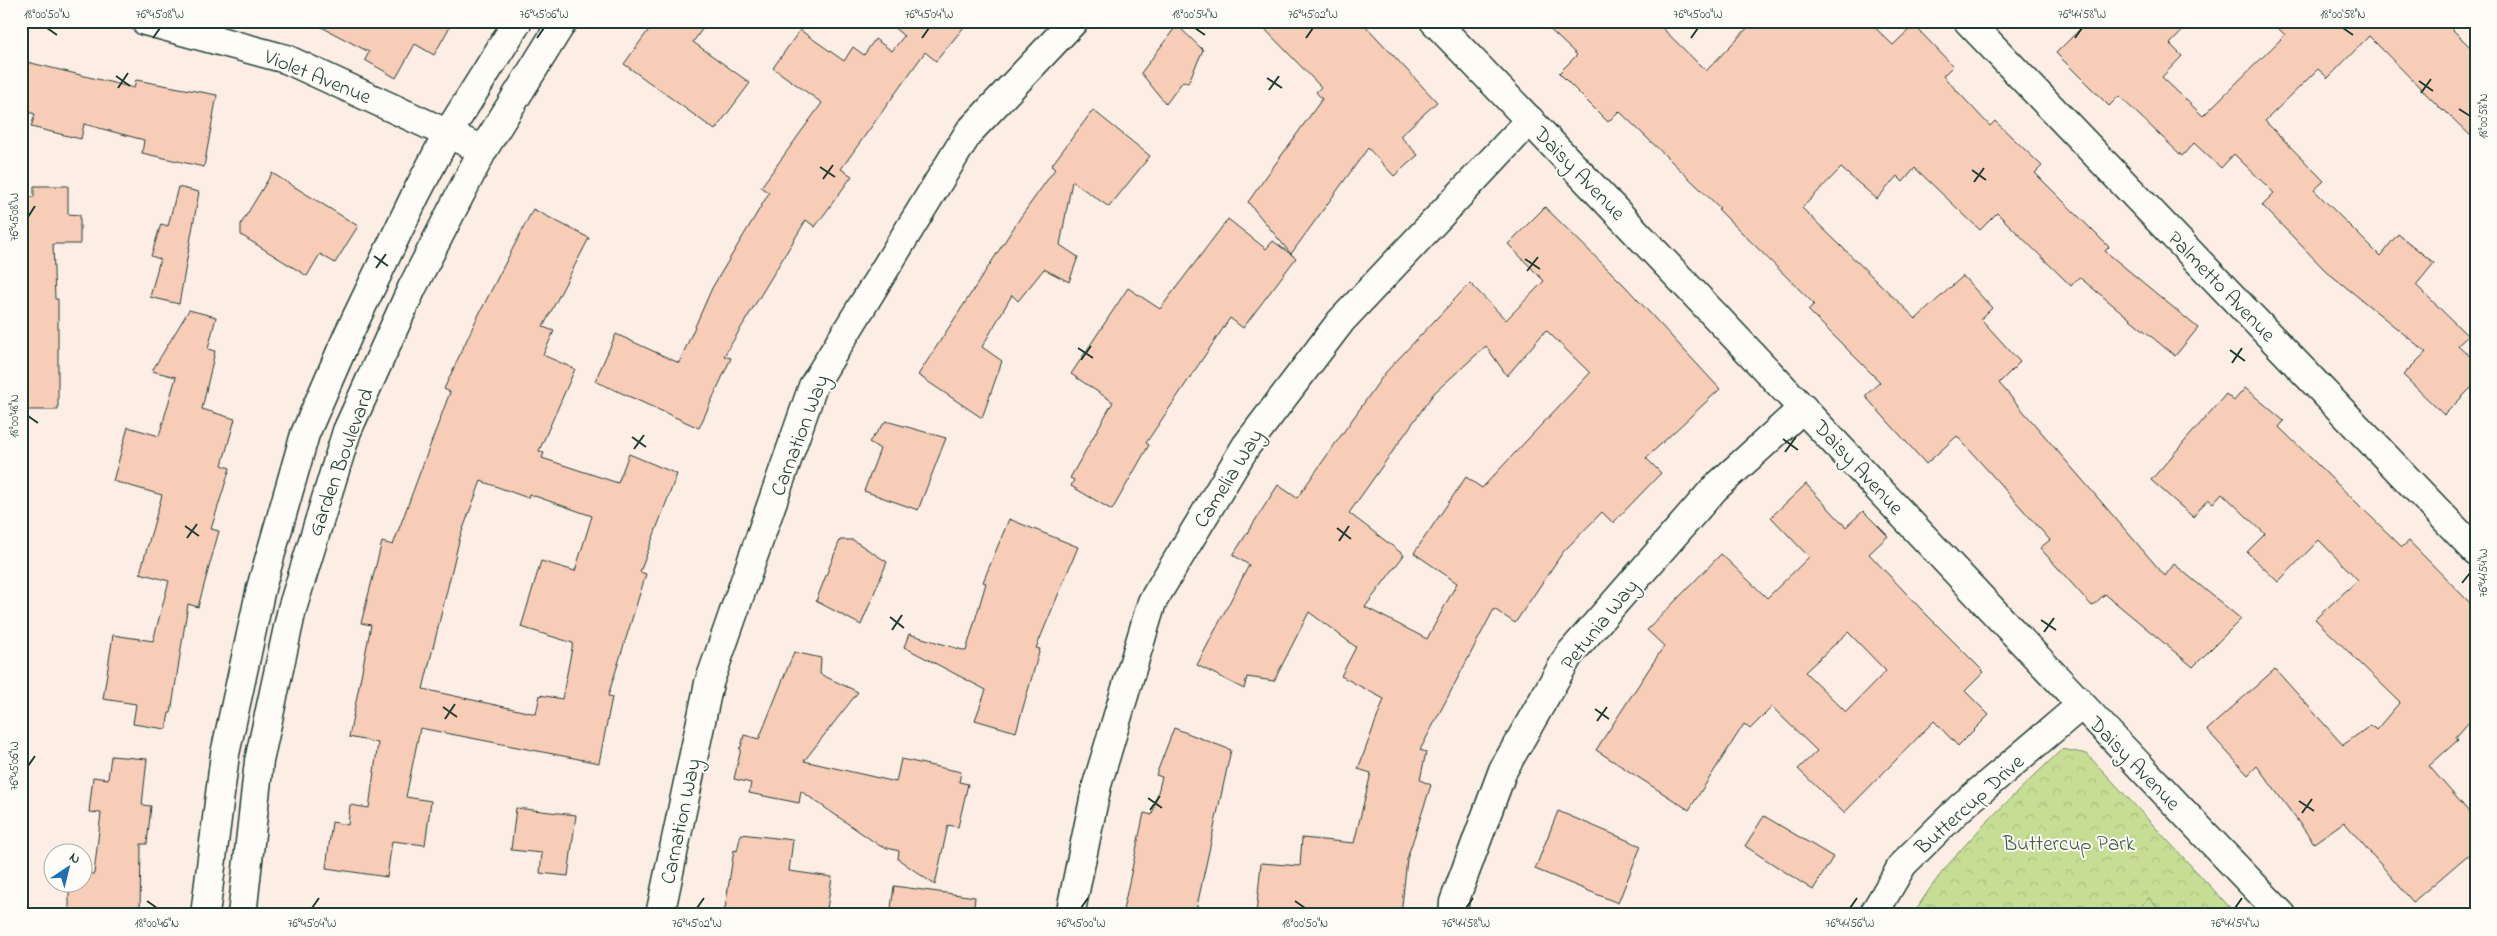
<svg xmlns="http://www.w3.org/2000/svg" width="2497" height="936" font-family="'Indie Flower',sans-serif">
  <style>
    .park { fill: url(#park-crowns); stroke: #728e64 }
    .pitch { fill: #c6de94; stroke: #728e64 }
    .building { fill: #f8cdb8; stroke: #1f3d34; fill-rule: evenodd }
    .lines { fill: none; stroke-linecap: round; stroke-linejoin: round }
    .street-casing { stroke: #1f3d34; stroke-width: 31 }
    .secondary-casing { stroke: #1f3d34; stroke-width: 31 }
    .street { stroke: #fdfcf7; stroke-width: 28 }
    .secondary { stroke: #fdfcf7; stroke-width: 28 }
    .ticks { fill: none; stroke: #1f3d34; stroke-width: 2 }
    .labels { text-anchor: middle; stroke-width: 4; stroke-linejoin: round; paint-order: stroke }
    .street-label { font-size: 21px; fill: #1f3d34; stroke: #fdfcf7 }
    .park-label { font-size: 21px; fill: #405d47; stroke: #fdfcf7 }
    .neatline { fill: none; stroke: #1f3d34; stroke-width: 2 }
    .ticks-label { font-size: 12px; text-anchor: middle; fill: #1f3d34 }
  </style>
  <defs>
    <pattern id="park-crowns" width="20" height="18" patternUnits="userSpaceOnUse" patternTransform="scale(1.25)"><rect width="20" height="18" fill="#c6de94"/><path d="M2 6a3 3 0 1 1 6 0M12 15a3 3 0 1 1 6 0" fill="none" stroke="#aabf80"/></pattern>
  </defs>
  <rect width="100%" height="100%" fill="#fceee4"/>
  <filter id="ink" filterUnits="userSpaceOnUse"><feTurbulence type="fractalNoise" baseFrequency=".02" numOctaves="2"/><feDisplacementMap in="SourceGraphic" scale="10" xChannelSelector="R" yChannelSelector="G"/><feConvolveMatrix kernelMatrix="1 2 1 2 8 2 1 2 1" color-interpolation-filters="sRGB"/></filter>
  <g filter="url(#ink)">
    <path class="park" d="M2062,749L2087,754L2237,915H1913C1950,851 2009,801 2062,749Z"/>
    <polygon class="pitch" points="2149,898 2164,915 2131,915"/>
    <g class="building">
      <polygon points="310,21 453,21 434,55 415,44 396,78 365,60 369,52"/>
      <polygon points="655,21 708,21 693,42 750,83 715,130 624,64"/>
      <polygon points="886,21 969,21 936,61 925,52 841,169 852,176 815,227 806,220 724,356 731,358 699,428 595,381 616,334 679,363 712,288 769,193 761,187 822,103 773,68 800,30 844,61 853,47 864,55 875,39 892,51 904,36"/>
      <polygon points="1257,21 1361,21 1437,102 1400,136 1418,155 1394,176 1368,148 1291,254 1248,202 1322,99 1316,92 1321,87"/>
      <polygon points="1541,21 1655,21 1706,71 1754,21 1868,21 1893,45 1914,25 1953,66 1943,76 1990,126 1995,121 2042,166 2035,173 2109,247 2105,251 2198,328 2175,356 2079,277 2071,286 1997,213 1980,230 1915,168 1903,182 1897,176 1877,199 1841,168 1802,208 1916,319 1963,276 1992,308 1981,319 2020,362 1999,383 2165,576 2174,564 2241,619 2193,667 2105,594 2092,606 2040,548 2050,540 1957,436 1926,464 1865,396 1880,382 1808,310 1814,304 1718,209 1720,208 1619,111 1608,122 1559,73 1577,55"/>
      <polygon points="2088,21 2192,21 2170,44 2182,56 2162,77 2203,116 2285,35 2271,21 2444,21 2476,53 2476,141 2444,110 2443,111 2369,36 2328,78 2318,69 2265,121 2324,181 2314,190 2380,256 2398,234 2434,263 2416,285 2468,336 2458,345 2476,362 2476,392 2471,388 2444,415 2403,375 2426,352 2326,271 2262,205 2274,193 2234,154 2221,168 2194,143 2182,156 2119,96 2109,106 2056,53"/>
      <polygon points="1177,25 1203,50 1188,83 1183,81 1166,104 1141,73"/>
      <polygon points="27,62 134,88 136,80 217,95 204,167 142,153 144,140 84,124 81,139 31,127 35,114 21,110 21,87"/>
      <polygon points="1093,110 1150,156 1109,207 1072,181 1060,245 1078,257 1069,282 1044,269 1018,301 1012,295 982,347 1002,361 982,418 918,375 1020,218 1055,169 1051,166"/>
      <polygon points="272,173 358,226 335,263 320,254 307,276 241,235 241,224"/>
      <polygon points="34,186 68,186 68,214 80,215 80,244 53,244 55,299 58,299 58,410 21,410 21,197 34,197"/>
      <polygon points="178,187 199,192 179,304 150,297 160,259 151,256 161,224 168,226"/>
      <path d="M1545,207L1624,285L1720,389L1646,458L1661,473L1613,523L1602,512L1563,552L1515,623L1494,609L1420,750L1426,752L1420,780L1431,785L1407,859L1401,915H1256L1261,863L1300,866L1302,838L1354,843L1371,773L1358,769L1384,699L1341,676L1356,647L1309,612L1274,681L1247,677L1244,689L1197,665L1249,565L1233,555L1278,485L1297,498L1385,373L1470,283L1506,320L1544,281L1508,244ZM1546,330L1590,373L1482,488L1466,477L1414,553L1457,583L1427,639L1365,607L1404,555L1349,513L1434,393L1486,346L1507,376Z"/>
      <path d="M533,209L589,238L543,327L554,331L543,355L575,369L539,451L544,453L542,458L618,483L629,454L677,474L640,572L646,574L608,696L612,697L599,763L420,728L406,797L431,801L425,845L392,841L387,877L326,868L332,822L348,825L350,805L369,808L378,743L349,737L371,625L361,623L382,542L393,545L450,392L444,389L475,322ZM481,481L528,498L529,494L592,516L575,571L541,561L521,627L573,643L562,699L540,695L536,714L423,689L460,537Z"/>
      <polygon points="1228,219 1266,249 1273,241 1296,258 1243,328 1230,318 1146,443 1149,445 1112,510 1071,486 1074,480 1070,478 1113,402 1071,374 1128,288 1160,309"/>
      <polygon points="189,310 216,317 208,349 215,351 202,409 235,419 222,465 230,468 211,529 219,531 198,607 188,604 171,713 169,713 166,729 133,724 136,704 103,699 113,635 153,641 169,581 140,573 162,495 113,481 128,427 159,436 176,377 152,371"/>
      <polygon points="2245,388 2284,421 2279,427 2402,547 2409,541 2476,609 2476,714 2456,737 2458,740 2429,766 2476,820 2476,848 2413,902 2344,822 2314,843 2257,766 2248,775 2207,730 2275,669 2343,745 2371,725 2376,730 2400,702 2315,619 2358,580 2319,540 2278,582 2247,552 2265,534 2222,493 2213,503 2208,499 2193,517 2151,480 2226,394 2234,401"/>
      <polygon points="886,421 946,438 918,510 864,491 880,449 869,442"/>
      <path d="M1806,484L1846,527L1863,511L1888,536L1869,554L1921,609L1984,672L1965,691L1989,715L1958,746L1934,721L1844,813L1798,769L1817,751L1772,707L1750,729L1744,724L1689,810L1596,750L1664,646L1647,630L1721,554L1767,598L1809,557L1771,517ZM1848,632L1886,671L1846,712L1805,672Z"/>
      <polygon points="1009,519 1078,547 1036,648 1040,649 1016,732 975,720 986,690 904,647 909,634 966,651 986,583 983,582"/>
      <polygon points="840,540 853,540 887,562 861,625 816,601"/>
      <polygon points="794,652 821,658 820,674 858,692 804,761 896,782 901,759 961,772 959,782 968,784 958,827 948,825 935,885 898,859 899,851 880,846 801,791 799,803 749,793 751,783 734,779 741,749 739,748 741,747 744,735 759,739"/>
      <polygon points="1174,728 1231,750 1195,915 1122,915 1144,813 1152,815 1162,777 1156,775"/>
      <polygon points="111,756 147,759 142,805 151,806 147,844 141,844 140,915 69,915 69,884 82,884 82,873 94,874 101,813 89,812 93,777 108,779"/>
      <polygon points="516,808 576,815 568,876 540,873 542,853 511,850"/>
      <polygon points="1558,811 1641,846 1618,903 1535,869"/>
      <polygon points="1764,816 1833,857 1813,890 1745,846"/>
      <polygon points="741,834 793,840 789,871 832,877 826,915 724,915 734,850 737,851"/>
      <polygon points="894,886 975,897 973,915 890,915"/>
    </g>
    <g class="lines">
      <defs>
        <g id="street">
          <polyline points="145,21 286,59 483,150"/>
          <path d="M1434,21C1720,316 1997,619 2282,915"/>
          <polyline points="1968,21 2476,551"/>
          <polyline points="660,915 709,683 813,386 969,132 1074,21"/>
          <polyline points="1070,915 1097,785 1152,602 1246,446 1341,321 1530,120"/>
          <polyline points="1453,915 1454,902 1503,770 1569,655 1714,489 1803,408"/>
          <polyline points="1873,915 1903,864 1961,807 2080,706"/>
        </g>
        <g id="secondary">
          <polyline points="205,915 225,754 261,588 305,434 349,333 416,194 448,133 518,21"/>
          <polyline points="242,915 259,761 292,609 347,431 412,288 483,150 563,21"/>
        </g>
      </defs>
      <use href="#street" class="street-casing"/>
      <use href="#secondary" class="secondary-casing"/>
      <use href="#street" class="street"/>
      <use href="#secondary" class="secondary"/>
    </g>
  </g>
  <path class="ticks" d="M47,28L57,35M1195,28L1205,35M2343,28L2353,35M153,38L160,28M537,38L544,28M922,38L929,28M1306,38L1313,28M1691,38L1698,28M2075,38L2082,28M116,76L130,86M1267,78L1282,88M2419,81L2433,91M118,88L128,73M1269,90L1279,76M2421,93L2431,79M2459,109L2470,116M820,167L835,177M1972,170L1986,180M823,179L833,165M1974,182L1984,168M28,217L35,206M374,256L388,266M1525,259L1540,269M376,268L386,254M1527,271L1538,257M1078,348L1093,358M2230,350L2245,361M1081,360L1091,346M2232,363L2242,348M28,416L38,423M632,437L646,447M1783,439L1798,450M634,449L644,435M1785,452L1796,437M185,526L199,536M1337,528L1351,539M187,538L197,524M1339,541L1349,526M2462,583L2470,573M890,617L904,628M2041,620L2056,630M892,630L902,615M2044,632L2054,618M443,707L457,717M1595,709L1609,719M445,719L455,704M1597,721L1607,707M28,766L35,756M1148,798L1162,808M2299,801L2314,811M1150,810L1160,796M2302,813L2312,799M147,901L157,908M1295,901L1305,908M312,908L319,898M697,908L704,898M1081,908L1088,898M1466,908L1473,898M1850,908L1857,898M2235,908L2242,898"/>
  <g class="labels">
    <g class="street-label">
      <text transform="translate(318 76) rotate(22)" y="7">Violet Avenue</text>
      <text transform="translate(1580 173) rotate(46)" y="7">Daisy Avenue</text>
      <text transform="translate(2222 286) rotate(46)" y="7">Palmetto Avenue</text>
      <text transform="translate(799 435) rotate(-69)" y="7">Carnation Way</text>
      <text transform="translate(340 462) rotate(-70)" y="7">Garden Boulevard</text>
      <text transform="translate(1859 467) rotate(47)" y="7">Daisy Avenue</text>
      <text transform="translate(1228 478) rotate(-58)" y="7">Camelia Way</text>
      <text transform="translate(1599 624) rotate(-51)" y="7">Petunia Way</text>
      <text transform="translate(2135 763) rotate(46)" y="7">Daisy Avenue</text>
      <text transform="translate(1969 804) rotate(-42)" y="7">Buttercup Drive</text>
      <text transform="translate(680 821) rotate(-78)" y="7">Carnation Way</text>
    </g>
    <g class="park-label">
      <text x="2069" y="850">Buttercup Park</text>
    </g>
  </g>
  <rect width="2497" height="936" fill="none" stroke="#fdfcf7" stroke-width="55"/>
  <g transform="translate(68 868) rotate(35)"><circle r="24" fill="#fdfcf7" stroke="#a4b0a9"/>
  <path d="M0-4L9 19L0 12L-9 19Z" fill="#1f6fb2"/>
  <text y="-8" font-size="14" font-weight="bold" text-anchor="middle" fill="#1f3d34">N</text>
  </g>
  <rect x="28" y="28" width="2442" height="880" class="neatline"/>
  <g class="ticks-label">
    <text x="47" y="18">18°00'50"N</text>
    <text x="160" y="18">76°45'08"W</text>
    <text x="544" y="18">76°45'06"W</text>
    <text x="929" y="18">76°45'04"W</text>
    <text x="1195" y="18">18°00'54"N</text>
    <text x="1313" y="18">76°45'02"W</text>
    <text x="1698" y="18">76°45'00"W</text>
    <text x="2082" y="18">76°44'58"W</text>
    <text x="2343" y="18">18°00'58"N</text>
    <text transform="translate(2483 116) rotate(-90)" y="4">18°00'58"N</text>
    <text transform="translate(14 217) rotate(-90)" y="4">76°45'08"W</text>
    <text transform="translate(14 416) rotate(-90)" y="4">18°00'48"N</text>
    <text transform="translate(2483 573) rotate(-90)" y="4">76°44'54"W</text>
    <text transform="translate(14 766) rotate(-90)" y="4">76°45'06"W</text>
    <text x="157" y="927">18°00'46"N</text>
    <text x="312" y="927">76°45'04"W</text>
    <text x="697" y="927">76°45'02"W</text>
    <text x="1081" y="927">76°45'00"W</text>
    <text x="1305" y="927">18°00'50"N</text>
    <text x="1466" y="927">76°44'58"W</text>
    <text x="1850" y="927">76°44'56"W</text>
    <text x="2235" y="927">76°44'54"W</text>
  </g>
</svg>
